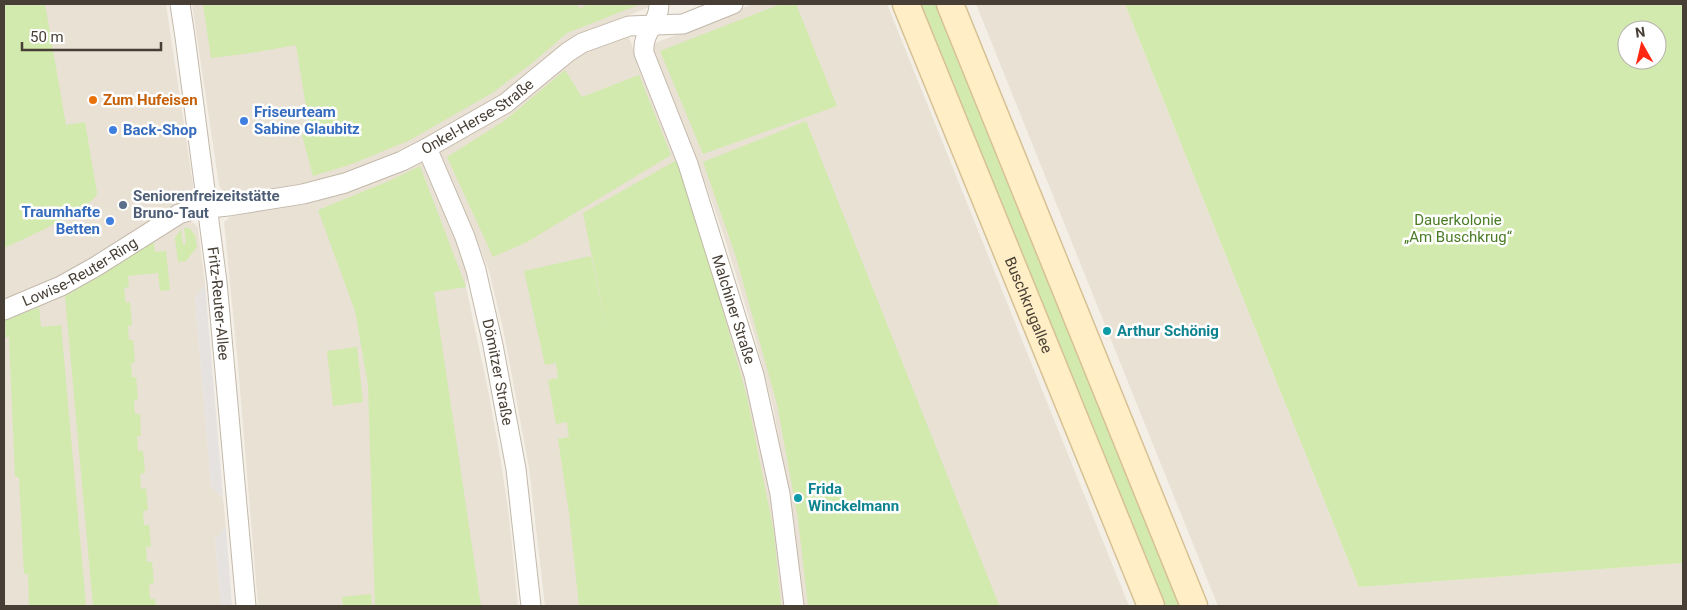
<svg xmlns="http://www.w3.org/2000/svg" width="1687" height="610" font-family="Roboto,sans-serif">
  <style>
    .residential { fill: #e8e1d4 }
    .green { fill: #d2eaad; fill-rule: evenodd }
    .parking { fill: #e5e2df }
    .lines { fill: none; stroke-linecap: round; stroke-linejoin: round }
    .street-casing { stroke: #c3b9ab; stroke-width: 21 }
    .secondary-casing { stroke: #d7c194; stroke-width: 29 }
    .street { stroke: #fff; stroke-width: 19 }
    .secondary { stroke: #ffeec6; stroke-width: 26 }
    .food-dot { fill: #e8710a; stroke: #fff; stroke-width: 2 }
    .shop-dot { fill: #3f7fe0; stroke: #fff; stroke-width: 2 }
    .service-dot { fill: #5c6f8a; stroke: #fff; stroke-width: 2 }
    .culture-dot { fill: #0f9aa8; stroke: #fff; stroke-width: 2 }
    .labels { text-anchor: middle; stroke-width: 5; stroke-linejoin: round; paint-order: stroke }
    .food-label { font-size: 15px; font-weight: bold; fill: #c56008; stroke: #fff; text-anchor: start }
    .shop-label { font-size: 15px; font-weight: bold; fill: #366cbe; stroke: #fff; text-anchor: start }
    .street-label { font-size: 15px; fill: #473f35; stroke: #fff }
    .service-label { font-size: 15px; font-weight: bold; fill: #4e5e75; stroke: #fff; text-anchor: start }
    .park-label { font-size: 15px; fill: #4b7c25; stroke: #fff }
    .culture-label { font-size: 15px; font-weight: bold; fill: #0d838f; stroke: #fff; text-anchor: start }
  </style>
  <rect width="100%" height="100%" fill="#f4efe6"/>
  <g class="residential">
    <polygon points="4,4 166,4 193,185 193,190 188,198 166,209 118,243 53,281 4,302"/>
    <polygon points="192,4 652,4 649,7 585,33 495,99 415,145 357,170 301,186 231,197 223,193 219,185"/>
    <polygon points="753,4 887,4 1129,606 802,606 795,528 773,407 755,337 724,236 700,167 651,50 653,44"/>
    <polygon points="976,4 1125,4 1359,587 1683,563 1683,606 1218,606"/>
    <polygon points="628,35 710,247 737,333 772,499 786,606 545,606 529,468 504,333 489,271 473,230 438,157 438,152 579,53"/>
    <polygon points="421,160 426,164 468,270 466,287 488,390 501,462 509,516 518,606 258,606 238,365 224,222 233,214"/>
    <polygon points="188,219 196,225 198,229 205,284 195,298 211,486 223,498 226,527 215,539 221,606 4,606 4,318 176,222"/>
  </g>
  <g class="green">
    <path d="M4,4H45L66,125L85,122L97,193C94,208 20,241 4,248Z"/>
    <polygon points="203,4 575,4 580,8 589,4 641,4 567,33 531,64 492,93 410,140 352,164 313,176 302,135 310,132 296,45 251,53 211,58"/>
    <polygon points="781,4 796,4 837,106 703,154 660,51"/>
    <polygon points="915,4 938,4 1180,606 1162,606"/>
    <path d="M1125,4H1683V563L1359,587ZM1627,30H1657V60H1627Z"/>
    <polygon points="565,70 582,97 639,75 671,155 527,242 493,257 447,157 504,121"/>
    <polygon points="806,121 999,605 808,606 798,519 777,404 736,257 703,162"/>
    <polygon points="677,160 705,246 747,397 774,533 781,606 579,606 569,513 558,439 569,437 567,422 556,424 548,380 558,378 556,363 545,365 524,271 591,256 610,343 583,213"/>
    <polygon points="420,166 466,287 434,292 481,606 375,606 368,385 355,311 318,210 389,181"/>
    <polygon points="184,228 189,228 195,235 197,247 186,261 178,262 175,238 181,229 183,245 186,244"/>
    <polygon points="153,241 155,252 166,251 170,290 160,291 158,273 128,276 129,287 124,288 126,303 130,302 132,325 128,326 129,340 133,340 135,362 131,363 132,377 136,377 138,399 134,400 135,414 140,414 141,436 137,436 138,451 143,451 145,473 140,474 141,489 146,488 148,510 143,511 144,525 149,525 151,547 146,547 147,562 152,562 154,583 149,584 150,599 155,599 156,606 93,606 65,296 108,271"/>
    <polygon points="39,307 41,327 61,325 86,606 29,606 28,574 24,574 19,477 15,477 9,337 4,337 4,321"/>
    <polygon points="357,347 363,402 333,406 327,351"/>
    <polygon points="371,594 372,606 343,606 342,597"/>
  </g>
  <g class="parking">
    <polygon points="205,284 223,498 211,486 195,298"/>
    <polygon points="226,527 232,606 221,606 215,539"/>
  </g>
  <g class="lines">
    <defs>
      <g id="street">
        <path id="s1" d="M180,4L185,37L217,282L246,606"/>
        <path id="s2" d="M659,4C659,25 642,30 644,53L688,164L754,375L780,494L794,606"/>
        <path id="s3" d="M427,148L465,237L476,270L493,345L516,469L531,606"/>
        <path id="s4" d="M4,310L61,286L95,267L179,214L191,210L228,206L303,194L345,183L402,161L427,148L506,103L568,52L582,43L629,26L683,24L733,4"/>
      </g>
      <g id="secondary">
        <path id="s5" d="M906,4L1151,606"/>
        <polyline points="950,4 1194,606"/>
      </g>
    </defs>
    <use href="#street" class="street-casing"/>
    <use href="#secondary" class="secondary-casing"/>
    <use href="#street" class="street"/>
    <use href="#secondary" class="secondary"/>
  </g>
  <circle class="food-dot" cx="93" cy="100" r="5"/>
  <g class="shop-dot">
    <circle cx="244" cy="121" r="5"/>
    <circle cx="113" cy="130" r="5"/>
    <circle cx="110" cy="221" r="5"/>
  </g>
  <circle class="service-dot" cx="123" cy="205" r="5"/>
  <g class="culture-dot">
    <circle cx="1107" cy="331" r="5"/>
    <circle cx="798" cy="498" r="5"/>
  </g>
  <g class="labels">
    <g class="food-label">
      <text x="103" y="105">Zum Hufeisen</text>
    </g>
    <g class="shop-label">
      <text x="254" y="117">Friseurteam<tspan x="254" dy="17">Sabine Glaubitz</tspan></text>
      <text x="123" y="135">Back-Shop</text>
      <text x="100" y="217" text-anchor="end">Traumhafte<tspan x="100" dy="17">Betten</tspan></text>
    </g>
    <g class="street-label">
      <text dy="5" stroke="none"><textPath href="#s4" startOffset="518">Onkel-Herse-Straße</textPath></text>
      <text dy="5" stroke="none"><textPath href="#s4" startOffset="85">Lowise-Reuter-Ring</textPath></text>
      <text dy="5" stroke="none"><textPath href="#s1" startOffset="302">Fritz-Reuter-Allee</textPath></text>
      <text dy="5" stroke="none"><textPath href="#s5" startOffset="325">Buschkrugallee</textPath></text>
      <text dy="5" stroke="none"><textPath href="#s2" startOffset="324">Malchiner Straße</textPath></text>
      <text dy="5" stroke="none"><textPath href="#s3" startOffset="236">Dömitzer Straße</textPath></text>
    </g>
    <g class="service-label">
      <text x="133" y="201">Seniorenfreizeitstätte<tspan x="133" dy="17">Bruno-Taut</tspan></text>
    </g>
    <g class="park-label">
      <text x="1458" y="225">Dauerkolonie<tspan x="1458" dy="17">„Am Buschkrug“</tspan></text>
    </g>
    <g class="culture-label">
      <text x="1117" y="336">Arthur Schönig</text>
      <text x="808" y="494">Frida<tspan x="808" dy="17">Winckelmann</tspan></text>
    </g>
  </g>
  <rect width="1687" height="610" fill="none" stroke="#473f35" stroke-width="10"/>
  <g transform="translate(1642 45) rotate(352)"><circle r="24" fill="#ffffff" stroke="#b5b2ae"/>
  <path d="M0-4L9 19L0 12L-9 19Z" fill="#ff2813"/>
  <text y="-8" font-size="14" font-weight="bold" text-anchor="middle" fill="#473f35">N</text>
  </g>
  <path d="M22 42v8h139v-8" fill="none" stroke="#473f35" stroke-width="2.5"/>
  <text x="30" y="42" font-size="15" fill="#473f35" stroke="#ffffff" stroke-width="4" paint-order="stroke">50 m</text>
</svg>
